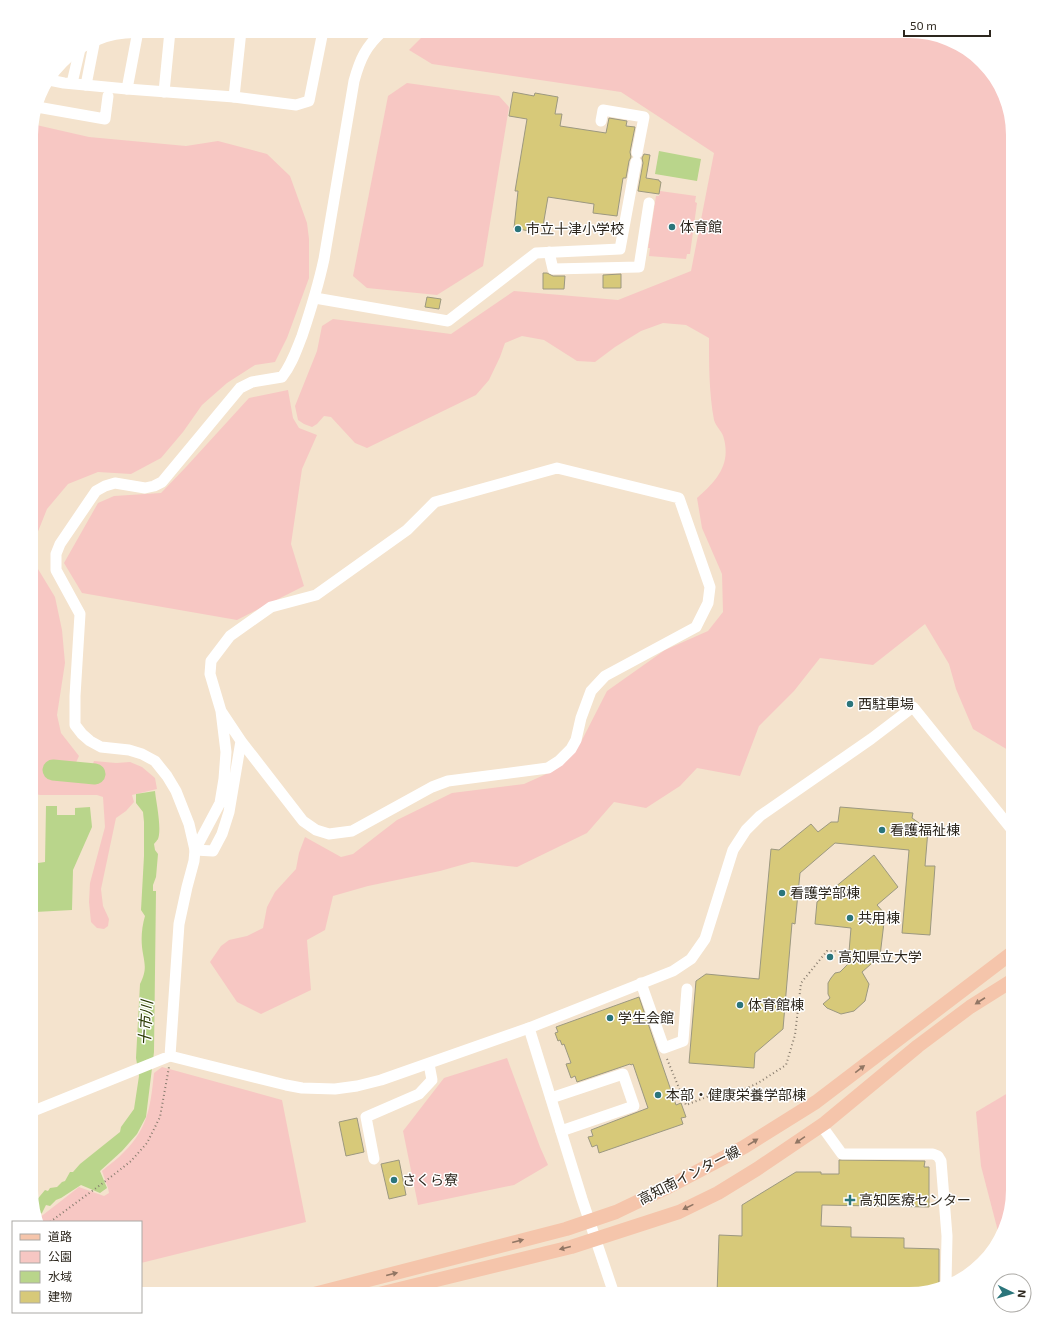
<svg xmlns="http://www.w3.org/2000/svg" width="1044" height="1325" font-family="'Exo 2','Noto Sans JP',sans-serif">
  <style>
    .green { fill: #f7c7c3 }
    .water { fill: #b9d58b }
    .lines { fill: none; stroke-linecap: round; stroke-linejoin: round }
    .river { stroke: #b9d58b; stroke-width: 21 }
    .building { fill: #d7c979; stroke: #9c9880 }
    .path { stroke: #877c6e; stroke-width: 2; stroke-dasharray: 1 3; stroke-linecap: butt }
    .minor { stroke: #fff; stroke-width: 11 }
    .major { stroke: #f5c5ab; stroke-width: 14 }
    .oneway { fill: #917664 }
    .poi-dot { fill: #2b757b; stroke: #fff; stroke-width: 1.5 }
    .labels { text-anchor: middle; stroke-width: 3; stroke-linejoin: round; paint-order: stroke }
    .poi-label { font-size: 14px; fill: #2d271e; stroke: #fff; text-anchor: start }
    .street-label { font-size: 14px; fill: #2d271e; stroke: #fff }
    .water-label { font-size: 15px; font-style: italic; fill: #283800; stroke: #fff }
  </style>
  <rect width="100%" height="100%" fill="#f4e3cd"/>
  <g class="green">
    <path d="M428,31H916L961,45L996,77L1013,135V751L1008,750L973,729L956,689L949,664L925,624L873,665L820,658L794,691L759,726L740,776L697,768L680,786L646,808L614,802L587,833L517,867L472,862L440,871L368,886L333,896L325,930L307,940L311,990L261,1014L237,1002L210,962L221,946L229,940L247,936L263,928L267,907L275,892L296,869L299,853L305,837L341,857L353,854L397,820L452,793L524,784L553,771L581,742L607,691L665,650L708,631L723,612L722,574L702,528L697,498C715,482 731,466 724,439C723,432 716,427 714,420C709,393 709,365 709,338L686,325L663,323L641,331L615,347L595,362L577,361L544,340L522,336L505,343L500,357L489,380L476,395L367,448L355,443L331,417L324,416L317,424L312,427L304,424L298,420L295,406L317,351L322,326L333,319L451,334L514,291L618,300L691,271L714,153L621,92L432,64L409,50Z"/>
    <polygon points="407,83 499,96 509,107 483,266 437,295 367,288 353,276 388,96"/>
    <polygon points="32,124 89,137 186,146 218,141 267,154 290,176 307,223 309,239 309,278 287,338 275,362 255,365 227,383 202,405 183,432 161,458 131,474 98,472 68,484 47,509 35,539 38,569 55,597 62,630 65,663 57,715 61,733 79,756 73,769 58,767 54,772 93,777 92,766 94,761 116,763 130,762 142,767 155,778 157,789 132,795 134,802 126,811 116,818 101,889 103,906 109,919 108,926 104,929 97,928 91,922 89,902 90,883 105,827 103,797 97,795 40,795 31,793"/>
    <polygon points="660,191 696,196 695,202 697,203 690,254 687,254 686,259 649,256 650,248 648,248 656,196 659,196"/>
    <polygon points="288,390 293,418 299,428 317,435 302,469 291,544 304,586 237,620 82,593 64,563 98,503 114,496 161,493 186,467 249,398"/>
    <polygon points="507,1058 540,1147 548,1165 514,1185 418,1205 403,1131 444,1078"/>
    <path d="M162,1067L282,1100L306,1222L141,1263V1222H41L39,1218L79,1187L104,1196L109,1193L108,1188L102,1171C107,1166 114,1162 119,1157C148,1130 150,1110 154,1073Z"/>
    <polygon points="1013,1090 1013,1190 1000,1239 981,1166 976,1112"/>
  </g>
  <g class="water">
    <polygon points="659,151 701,159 697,181 655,174"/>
    <path d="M155,791C156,802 162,828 158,839C158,839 155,843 154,844L155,850L158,854L156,877L153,885V891H156L154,1052L146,1117L137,1134L122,1151L100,1171L107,1188L100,1193L81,1185L61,1198L56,1200L50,1206L46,1205L42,1213L39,1215L35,1202L45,1190L48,1191L50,1188L57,1187L62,1182L65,1181L70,1172H73L80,1164L120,1132L121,1127L134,1109L139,1076L136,1058L140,984C148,968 144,963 142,947C141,937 142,926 145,916L141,910L144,856V822L143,812L136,803V794Z"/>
    <polygon points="46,806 57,806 57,815 75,815 75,808 90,807 92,827 73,870 72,910 35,912 35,903 31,903 31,870 36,870 38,863 45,862"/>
  </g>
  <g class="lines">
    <polyline class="river" points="53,770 95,774"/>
  </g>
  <g class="building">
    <polygon points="513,92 534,96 535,93 558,97 555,114 562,114 560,126 606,133 609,118 627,121 626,126 635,127 630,152 631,157 629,161 626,178 623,178 617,216 593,213 594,204 548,197 543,226 529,225 529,231 514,228 518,191 515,191 527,119 509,116"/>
    <polygon points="644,154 650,155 646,178 659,180 659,181 661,182 659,194 638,191 643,163 642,158"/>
    <polygon points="543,273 547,273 553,276 565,276 564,289 543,289"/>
    <polygon points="621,274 621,288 603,288 603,275"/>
    <polygon points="427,297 441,299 439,309 425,307"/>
    <polygon points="840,807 913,813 912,818 922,825 923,829 928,830 925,866 935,866 930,935 902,933 909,850 835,843 800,873 795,924 792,923 783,1029 755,1053 754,1068 689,1063 696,981 706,974 759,979 771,849 779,850 811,824 818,832 831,822 838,822"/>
    <polygon points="874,855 898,887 877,905 885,914 880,956 862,972 869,984 865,1001 854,1011 841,1014 827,1008 823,1004 830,998 828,994 828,983 831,978 835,973 840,972 848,964 851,928 815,924 817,902"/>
    <polygon points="639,997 676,1105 681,1103 686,1117 681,1118 683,1124 599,1153 597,1145 592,1147 588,1137 593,1136 591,1130 648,1108 633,1064 631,1065 630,1064 577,1082 575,1076 571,1078 566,1064 571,1063 564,1044 562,1045 560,1040 558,1041 555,1033 558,1032 556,1027"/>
    <polygon points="357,1118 364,1152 346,1156 339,1122"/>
    <polygon points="399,1160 406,1195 389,1199 381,1164"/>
    <polygon points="839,1160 925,1161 924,1167 929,1167 929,1207 822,1205 821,1226 851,1227 851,1237 904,1238 904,1248 939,1249 939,1285 909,1294 717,1294 719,1235 742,1236 742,1205 796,1172 821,1172 821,1174 839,1174"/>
  </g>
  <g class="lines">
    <g class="path">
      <polyline points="667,1059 686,1105 717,1093 736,1093 758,1083 786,1065 795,1035 801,983 827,951 849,951"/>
      <polyline points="50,1222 107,1180 131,1161 147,1143 160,1117 169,1067"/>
    </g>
    <g class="minor">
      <polyline points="49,80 64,83 127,89 234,97 296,105 309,101 323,31"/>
      <polyline points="72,83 80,49"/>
      <polyline points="86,85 95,39"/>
      <polyline points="127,89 138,31"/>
      <polyline points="164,92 170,31"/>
      <polyline points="234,97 241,31"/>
      <polyline points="37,107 105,119 108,96"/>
      <polyline points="601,121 603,110 644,117 637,153"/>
      <polyline points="549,252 553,269 639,267 649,203"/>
      <polyline points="315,298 448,321 536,253 620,249 636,162"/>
      <polyline points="221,711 241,741 303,821 316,830 329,834 352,831 432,787 448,781 548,768 559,761 571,749 576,740 581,718 591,691 605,676 696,627 708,603 710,587 679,498 557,468 435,502 407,530 316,595 271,607 230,636 211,661 210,674 221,711 226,752 224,779 220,803 195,850 213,851 222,834 229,812 241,741"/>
      <polyline points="641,983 664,1048 683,1041 687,989"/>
      <polyline points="529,1028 582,1199 614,1294"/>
      <polyline points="170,1056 286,1085 302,1088 335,1089 357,1086 381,1080 529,1028 673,971 691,959 705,939 733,850 746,830 760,816 871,739 913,707 1013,831"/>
      <polyline points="551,1098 623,1074 634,1106 561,1131"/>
      <path d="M31,1112L170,1056L179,924L187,887L194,861L195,850L189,824L176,791L167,776L155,761L142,754L129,750L101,747L90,741L82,734L75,725V696L80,614L56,570V554L60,544L96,491L105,486L115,483L145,488L154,486L162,482L240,388L252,382L282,377C292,364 296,351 302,336C311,309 318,287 324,259L354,81C360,59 366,46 383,31"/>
      <polyline points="821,1125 842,1154 933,1154 938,1156 941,1161 947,1236 946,1283"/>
      <polyline points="374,1159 366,1117 419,1094 432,1080 429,1064"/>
    </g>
    <g class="major">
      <polyline points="314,1294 566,1229 616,1212 666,1188 744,1147 816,1102 1013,952"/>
      <polyline points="379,1294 571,1247 679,1212 718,1193 757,1169 825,1123 918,1046 970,1007 1013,980"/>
    </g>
  </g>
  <defs><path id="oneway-solid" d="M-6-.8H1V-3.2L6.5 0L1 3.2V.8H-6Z"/></defs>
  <g class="oneway">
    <use href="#oneway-solid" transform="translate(980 1001) rotate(147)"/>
    <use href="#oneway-solid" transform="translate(860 1069) rotate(-37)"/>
    <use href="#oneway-solid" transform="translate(800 1140) rotate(146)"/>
    <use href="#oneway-solid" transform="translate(753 1142) rotate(-32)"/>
    <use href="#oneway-solid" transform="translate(688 1207) rotate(154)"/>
    <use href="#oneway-solid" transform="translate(518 1241) rotate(-15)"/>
    <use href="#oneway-solid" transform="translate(565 1248) rotate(166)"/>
    <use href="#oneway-solid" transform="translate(392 1274) rotate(-14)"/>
  </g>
  <g class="poi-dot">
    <circle cx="672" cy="227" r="4"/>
    <circle cx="518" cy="229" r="4"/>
    <circle cx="850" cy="704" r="4"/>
    <circle cx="882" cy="830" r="4"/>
    <circle cx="782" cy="893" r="4"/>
    <circle cx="850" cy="918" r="4"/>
    <circle cx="830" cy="957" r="4"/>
    <circle cx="740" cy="1005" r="4"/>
    <circle cx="610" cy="1018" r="4"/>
    <circle cx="658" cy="1095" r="4"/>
    <circle cx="394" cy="1180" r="4"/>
    <path d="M848 1194h4v4h4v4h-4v4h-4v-4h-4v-4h4z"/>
  </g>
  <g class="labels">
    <g class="poi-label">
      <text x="680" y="232">体育館</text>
      <text x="526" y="234">市立十津小学校</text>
      <text x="858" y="709">西駐車場</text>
      <text x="890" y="835">看護福祉棟</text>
      <text x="790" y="898">看護学部棟</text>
      <text x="858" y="923">共用棟</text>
      <text x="838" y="962">高知県立大学</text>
      <text x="748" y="1010">体育館棟</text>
      <text x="618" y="1023">学生会館</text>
      <text x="666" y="1100">本部・健康栄養学部棟</text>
      <text x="402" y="1185">さくら寮</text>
      <text x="859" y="1205">高知医療センター</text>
    </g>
    <g class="street-label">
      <text transform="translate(689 1175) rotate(-27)" y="5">高知南インター線</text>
    </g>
    <g class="water-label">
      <text transform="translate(146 1023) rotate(-87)" y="5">十市川</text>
    </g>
  </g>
  <path d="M0 0H1044V1325H0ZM135 38H909A97 97 0 0 1 1006 135V1190A97 97 0 0 1 909 1287H135A97 97 0 0 1 38 1190V135A97 97 0 0 1 135 38Z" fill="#fff" fill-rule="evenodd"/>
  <rect x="12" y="1221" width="130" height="92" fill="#ffffff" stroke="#aba9a5"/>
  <rect x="20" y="1234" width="20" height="6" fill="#f5c5ab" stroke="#aba9a5"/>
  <text x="48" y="1241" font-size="12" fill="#2d271e">道路</text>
  <rect x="20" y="1251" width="20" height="12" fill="#f7c7c3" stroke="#aba9a5"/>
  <text x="48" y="1261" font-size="12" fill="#2d271e">公園</text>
  <rect x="20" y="1271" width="20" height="12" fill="#b9d58b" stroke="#aba9a5"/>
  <text x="48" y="1281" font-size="12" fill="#2d271e">水域</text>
  <rect x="20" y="1291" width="20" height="12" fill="#d7c979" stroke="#aba9a5"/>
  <text x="48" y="1301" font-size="12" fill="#2d271e">建物</text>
  <g transform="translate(1012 1293) rotate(95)"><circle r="19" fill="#ffffff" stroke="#aba9a5"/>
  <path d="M0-3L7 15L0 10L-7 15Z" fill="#2b757b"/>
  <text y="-6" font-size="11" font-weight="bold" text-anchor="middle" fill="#2d271e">N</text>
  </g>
  <path d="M904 30v6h86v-6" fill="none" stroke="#2d271e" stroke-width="2"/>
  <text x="910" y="30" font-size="12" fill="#2d271e" stroke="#ffffff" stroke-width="3" paint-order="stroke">50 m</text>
</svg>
